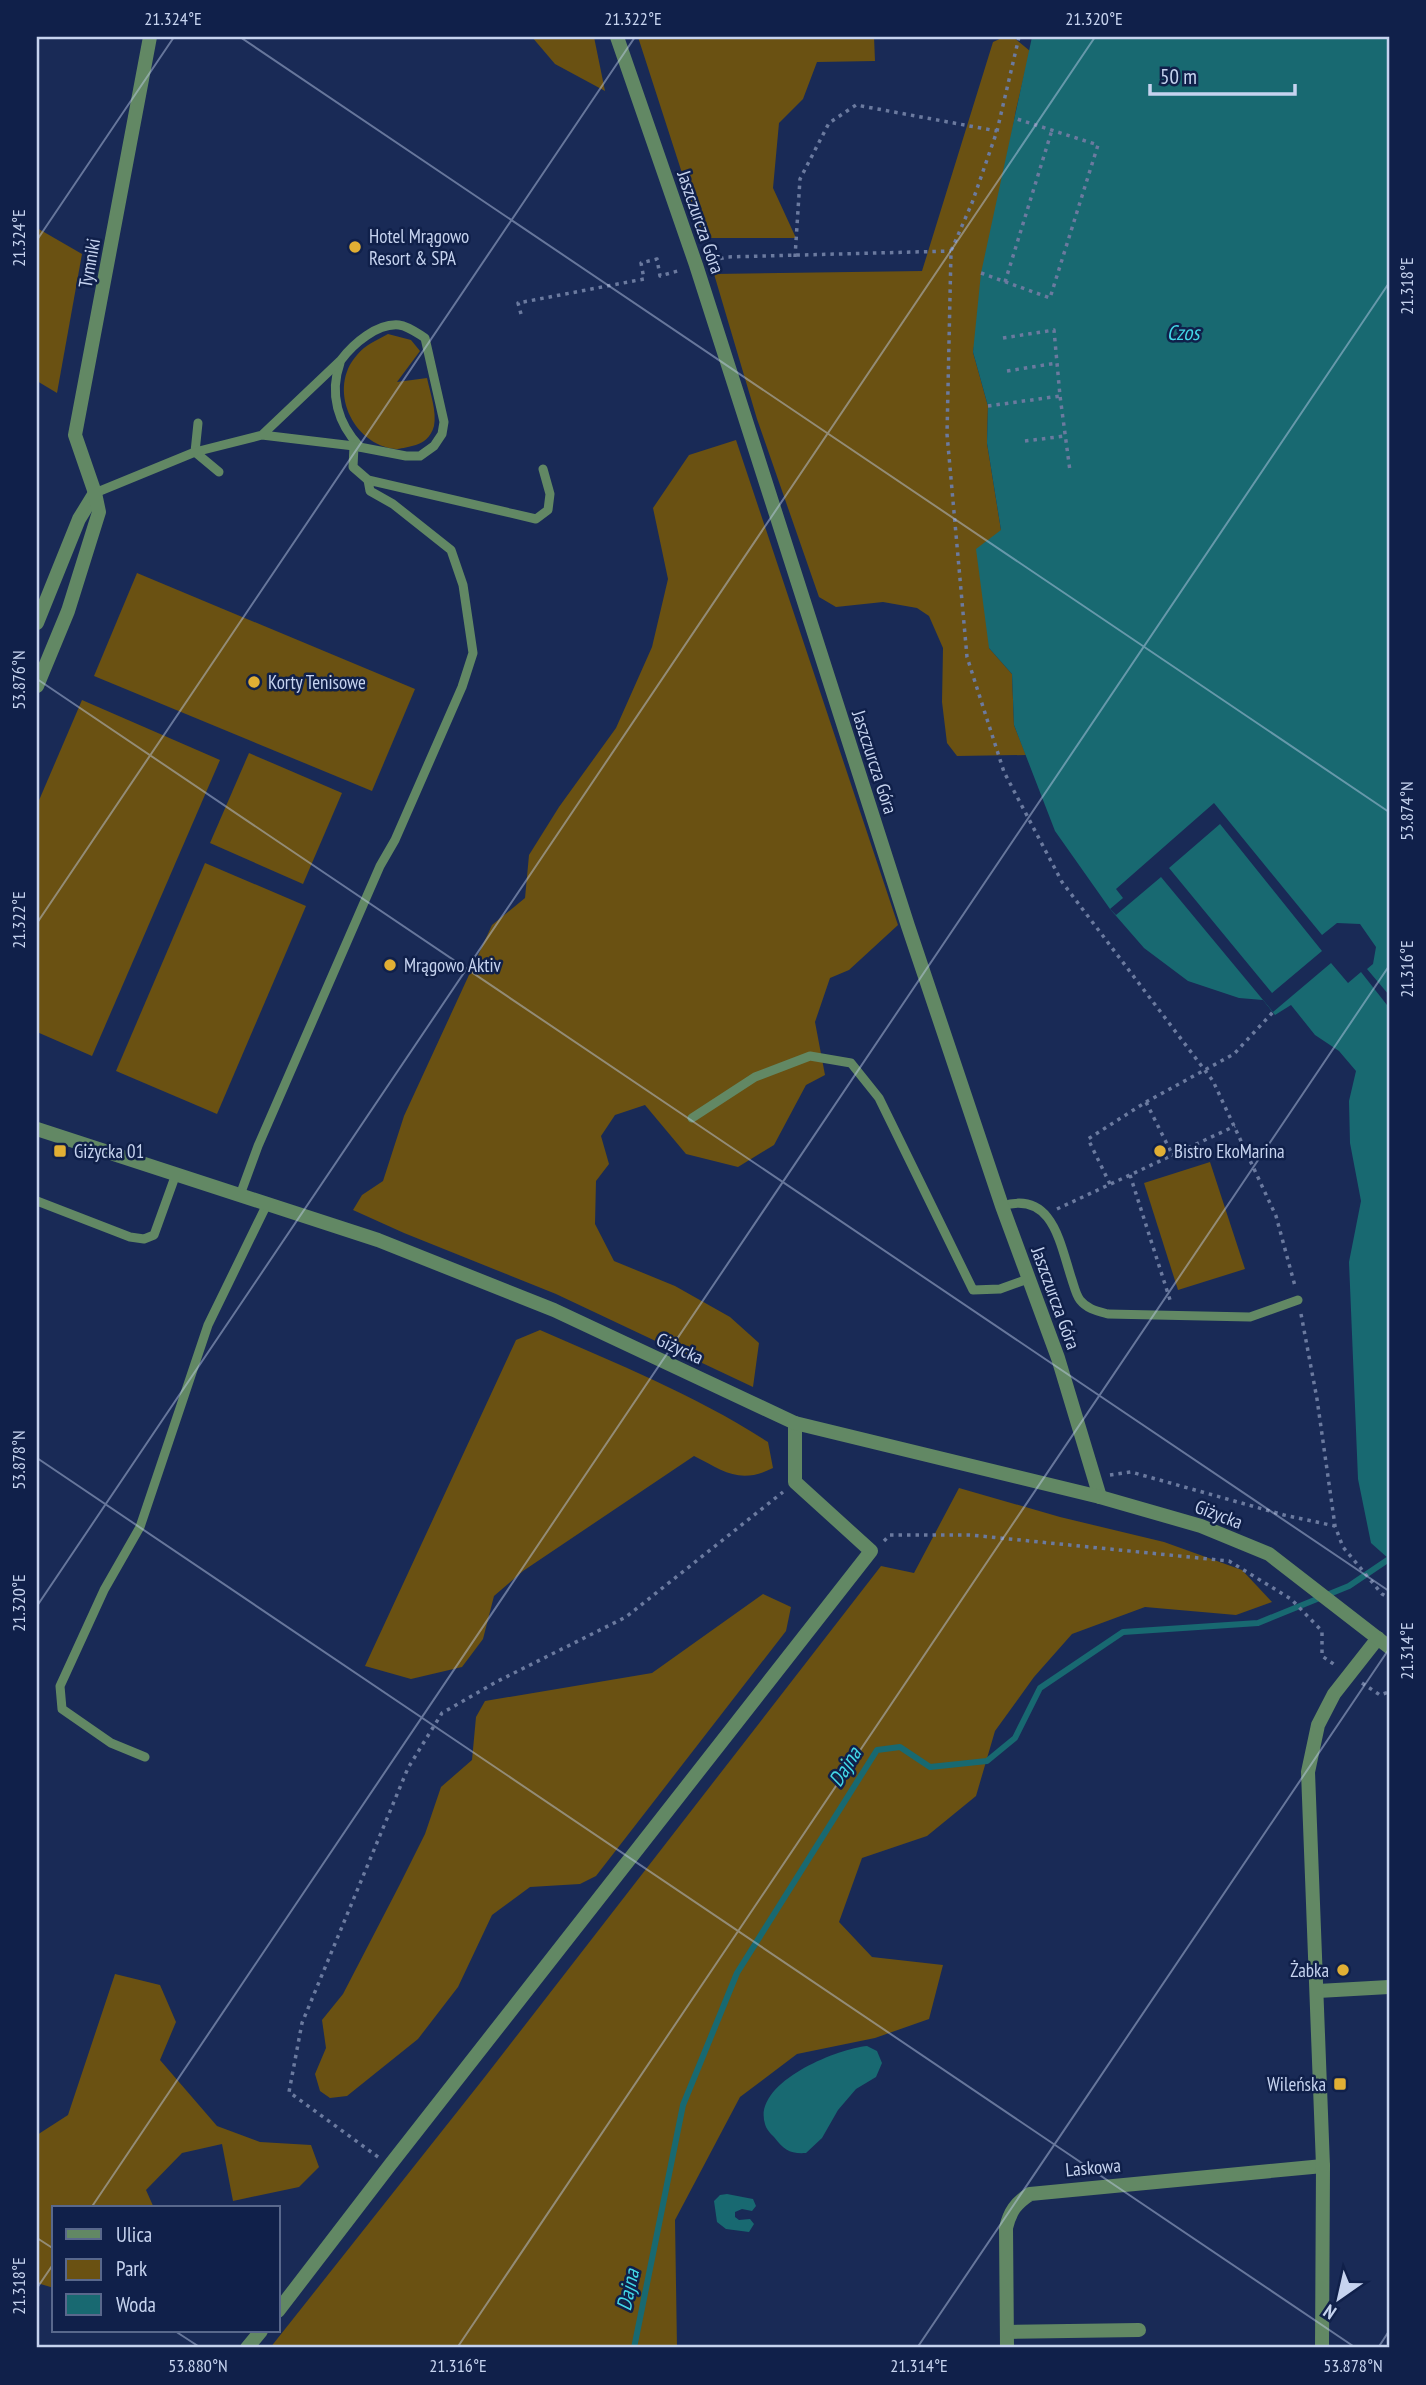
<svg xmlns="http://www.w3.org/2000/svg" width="1426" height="2385" font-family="'PT Sans Narrow',sans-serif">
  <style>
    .green { fill: #6a5112 }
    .water { fill: #186971 }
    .pier { fill: #192a56; fill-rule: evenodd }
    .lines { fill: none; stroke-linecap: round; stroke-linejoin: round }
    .stream { stroke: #186971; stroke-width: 6 }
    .path { stroke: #6b7a9f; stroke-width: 3.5; stroke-dasharray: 3.5 5; stroke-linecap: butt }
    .service { stroke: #628864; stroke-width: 9 }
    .minor { stroke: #628864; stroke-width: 14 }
    .tertiary { stroke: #628864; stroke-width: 14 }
    .ticks { fill: none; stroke: #c6d3ef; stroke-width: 2; stroke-opacity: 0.45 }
    .poi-dot { fill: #e1af34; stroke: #10204a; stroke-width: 2.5 }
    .labels { text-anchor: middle; stroke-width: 5; stroke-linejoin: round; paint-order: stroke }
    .street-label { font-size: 19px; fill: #c6d3ef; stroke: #10204a }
    .poi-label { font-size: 19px; fill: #c6d3ef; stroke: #10204a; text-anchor: start }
    .water-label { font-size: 21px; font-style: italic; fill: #43d7e7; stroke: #10204a }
    .neatline { fill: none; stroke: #c6d3ef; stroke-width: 2.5 }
    .ticks-label { font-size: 18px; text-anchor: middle; fill: #c6d3ef }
  </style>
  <rect width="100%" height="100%" fill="#192a56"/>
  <g class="green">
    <polygon points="532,37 594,37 605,91 555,64"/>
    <polygon points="638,37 874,37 875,61 817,62 803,99 779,123 773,188 796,238 703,238"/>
    <polygon points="1004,37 1013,37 1030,51 1016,110 973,352 988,406 987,443 1001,530 989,648 1012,674 1014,725 1026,755 957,756 947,743 942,702 943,648 929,616 917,608 883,602 836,607 819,597 757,419 714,274 922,271 993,42"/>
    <polygon points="37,228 82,254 57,393 37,381"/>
    <path d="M388,334L411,340L420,351L397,382L427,378C430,392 437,412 434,426C431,437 423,444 412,446C407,447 400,449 396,449C352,445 327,388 357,355C365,345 377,340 388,334Z"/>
    <polygon points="736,440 898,925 849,970 830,978 815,1022 825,1075 806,1085 774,1145 738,1167 686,1154 645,1105 615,1115 601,1136 609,1164 596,1181 595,1224 614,1261 675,1286 730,1317 759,1343 753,1387 556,1294 404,1233 353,1210 362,1195 383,1181 404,1116 492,925 525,898 529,855 559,807 616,728 652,647 668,579 653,508 689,455"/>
    <polygon points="137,573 415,689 372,791 94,676"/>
    <polygon points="82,700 220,760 92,1056 37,1032 37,805"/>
    <polygon points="249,753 342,793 303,884 210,843"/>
    <polygon points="205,863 306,906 217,1114 116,1071"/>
    <polygon points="1210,1162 1245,1269 1178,1290 1144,1183"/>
    <path d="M540,1330C618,1364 697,1396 768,1442L773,1468C739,1485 724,1471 694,1456L523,1571L494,1596L483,1639L462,1667L411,1679L365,1666L516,1340Z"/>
    <polygon points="959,1488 1060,1517 1164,1542 1242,1570 1272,1602 1236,1615 1145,1607 1072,1634 1034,1677 995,1731 976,1796 927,1836 862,1858 839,1922 872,1957 943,1965 929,2019 875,2038 797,2054 740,2097 675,2220 677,2348 270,2348 484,2078 881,1566 914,1573"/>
    <polygon points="763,1594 791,1607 786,1631 596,1876 580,1884 530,1887 492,1915 458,1987 418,2039 347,2096 330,2098 320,2091 315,2074 326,2048 322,2020 343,1994 399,1886 425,1834 441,1787 472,1760 476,1717 485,1701 652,1673"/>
    <polygon points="115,1974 160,1985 176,2022 160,2060 217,2126 260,2142 311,2145 319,2167 299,2187 233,2201 222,2144 182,2153 146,2190 154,2208 54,2208 54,2288 37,2283 37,2135 68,2115"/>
  </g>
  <g class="water">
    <polygon points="1032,37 1389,37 1389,1559 1371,1543 1358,1479 1349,1262 1361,1201 1350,1143 1349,1101 1356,1071 1339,1051 1315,1035 1291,1005 1275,1015 1263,1000 1239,998 1188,981 1144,948 1110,909 1055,831 1014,725 1012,674 989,648 976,549 1001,530 987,443 988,406 973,352 981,273"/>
    <path d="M867,2046L877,2051L882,2063L876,2077L856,2089L838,2110L822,2138L806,2153C790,2154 784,2150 774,2137C771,2134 766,2129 765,2124C752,2083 836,2049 867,2046Z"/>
    <polygon points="727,2194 753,2199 756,2206 752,2211 742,2209 735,2212 735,2217 739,2220 750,2219 754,2224 749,2232 726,2229 717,2222 714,2201 720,2195"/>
  </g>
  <path class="pier" d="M1214,803L1322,935L1337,923L1360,924L1376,947L1373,964L1367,969L1389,995V1003L1387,1005L1361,972L1348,983L1331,963L1273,1012L1161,877L1116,915L1110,909L1123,898L1116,889ZM1220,824L1322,951L1272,993L1169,868Z"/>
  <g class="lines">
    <polyline class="stream" points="634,2348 683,2105 737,1973 877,1750 900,1747 930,1767 987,1761 1015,1738 1040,1688 1123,1632 1258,1623 1349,1586 1389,1559"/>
    <g class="path">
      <polyline points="1019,37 997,131 972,203 951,251 947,434 967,657 1004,772 1062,882 1213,1081 1276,1216 1295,1286"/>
      <polyline points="795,257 800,179 829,123 856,105 997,131"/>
      <polyline points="712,261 726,257 951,251"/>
      <polyline points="981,273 1050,298 1098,145 1014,118"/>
      <polyline points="1005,282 1052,130"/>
      <polyline points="521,314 518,303 644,279 641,263 657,259 660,276 681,270"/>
      <polyline points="1003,338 1054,330 1060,396 1070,471"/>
      <polyline points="1007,371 1057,363"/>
      <polyline points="988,406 1060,396"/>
      <polyline points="1025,441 1065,436"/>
      <polyline points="1146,1102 1234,1054 1273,1012"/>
      <polyline points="1130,1175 1171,1303"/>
      <polyline points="1110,1184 1088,1139 1146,1102 1173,1156"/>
      <polyline points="1057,1209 1235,1126"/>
      <polyline points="1301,1314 1317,1399 1335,1526 1343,1547 1382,1594 1389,1598"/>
      <polyline points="1110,1475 1131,1472 1284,1515 1335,1526"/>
      <polyline points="884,1541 890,1535 970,1535 1229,1561 1291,1599 1322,1631 1322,1656 1335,1665"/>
      <polyline points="1362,1683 1380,1695 1389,1692"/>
      <polyline points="378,2157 289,2092 302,2023 408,1768 442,1713 498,1681 626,1617 783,1492"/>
    </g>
    <g class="service">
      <path d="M340,363C329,394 338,424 360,447"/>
      <polyline points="198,423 195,452 219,472"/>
      <polyline points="354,446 353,467 368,480 536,519 548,510 550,494 543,469"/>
      <path d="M95,493L195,452L262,435L354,446L406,456H420L434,446L442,434L444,422L425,338C417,333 408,326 399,325C377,323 353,344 341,360L262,435"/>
      <polyline points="692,1118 755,1077 810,1056 851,1063 879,1098 973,1290 1000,1289 1028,1279"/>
      <polyline points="240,1195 258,1146 380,866 395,840 462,687 473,653 463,585 451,550 393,504 370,491 368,480"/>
      <polyline points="37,1201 130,1237 144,1239 154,1235 176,1174"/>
      <path d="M1002,1206C1053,1190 1060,1244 1072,1280C1074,1286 1076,1295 1080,1300C1087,1309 1097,1311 1108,1314L1250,1317L1298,1300"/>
      <polyline points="145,1757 111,1743 62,1709 60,1686 104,1590 140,1527 208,1325 267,1204"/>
    </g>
    <g class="minor">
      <polyline points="617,37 696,265 908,926 1002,1206 1058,1358 1100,1497"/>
      <polyline points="37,623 79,519 95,493"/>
      <polyline points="37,686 68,611 99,512 95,493 75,435 150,37"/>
      <polyline points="1318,1991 1389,1987"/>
      <polyline points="278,2311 390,2165 871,1551 795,1482 795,1423"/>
      <polyline points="1007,2332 1139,2330"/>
      <polyline points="247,2348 261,2331"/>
      <path d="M1007,2348L1006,2228C1010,2211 1016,2203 1030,2194L1323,2166"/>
      <polyline points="1322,2348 1323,2166 1308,1772 1318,1725 1334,1694 1378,1638"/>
    </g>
    <polyline class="tertiary" points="37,1129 378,1240 554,1310 795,1423 1100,1497 1201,1526 1269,1554 1389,1647"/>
  </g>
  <path class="ticks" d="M240,37L1389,812M37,240L174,37M37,679L1389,1591M37,923L635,37M37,1458L1356,2348M37,1606L1095,37M91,2208L1389,283M37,2238L54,2249M37,2288L54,2263M175,2331L201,2348M457,2348L1389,966M917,2348L1389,1649M1378,2348L1389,2331"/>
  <g class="poi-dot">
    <circle cx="355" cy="247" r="7"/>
    <circle cx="254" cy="682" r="7"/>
    <circle cx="390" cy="965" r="7"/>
    <rect x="53" y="1144" width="14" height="14" rx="3.5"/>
    <circle cx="1160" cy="1151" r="7"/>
    <circle cx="1343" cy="1970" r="7"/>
    <rect x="1333" y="2077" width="14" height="14" rx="3.5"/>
  </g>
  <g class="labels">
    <g class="street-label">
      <text transform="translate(701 222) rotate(71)" y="7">Jaszczurcza Góra</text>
      <text transform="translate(89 263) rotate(-80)" y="7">Tymniki</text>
      <text transform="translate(875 762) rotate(72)" y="7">Jaszczurcza Góra</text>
      <text transform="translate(1056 1298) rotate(70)" y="7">Jaszczurcza Góra</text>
      <text transform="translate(680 1348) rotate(25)" y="7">Giżycka</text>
      <text transform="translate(1219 1514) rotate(21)" y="7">Giżycka</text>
      <text transform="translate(1093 2167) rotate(-5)" y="7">Laskowa</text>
    </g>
    <g class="poi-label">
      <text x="369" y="243">Hotel Mrągowo<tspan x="369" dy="22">Resort &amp; SPA</tspan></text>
      <text x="268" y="689">Korty Tenisowe</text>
      <text x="404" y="972">Mrągowo Aktiv</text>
      <text x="74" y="1158">Giżycka 01</text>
      <text x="1174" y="1158">Bistro EkoMarina</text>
      <text x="1329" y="1977" text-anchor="end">Żabka</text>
      <text x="1326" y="2091" text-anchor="end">Wileńska</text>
    </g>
    <g class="water-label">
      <text x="1183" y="340">Czos</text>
      <text transform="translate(845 1767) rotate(-58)" y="7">Dajna</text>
      <text transform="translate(628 2290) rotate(-78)" y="7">Dajna</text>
    </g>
  </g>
  <rect width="1426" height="2385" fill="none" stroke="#10204a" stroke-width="77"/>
  <rect x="52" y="2206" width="228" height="126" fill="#10204a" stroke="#59688c" stroke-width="2"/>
  <rect x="66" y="2229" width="35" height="10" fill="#628864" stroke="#59688c" stroke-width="2"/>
  <text x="116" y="2242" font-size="21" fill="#c6d3ef">Ulica</text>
  <rect x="66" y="2259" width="35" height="21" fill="#6a5112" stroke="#59688c" stroke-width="2"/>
  <text x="116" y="2276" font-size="21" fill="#c6d3ef">Park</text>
  <rect x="66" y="2294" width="35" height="21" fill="#186971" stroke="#59688c" stroke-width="2"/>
  <text x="116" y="2312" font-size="21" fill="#c6d3ef">Woda</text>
  <g transform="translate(1339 2298) rotate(214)" stroke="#10204a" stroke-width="5" paint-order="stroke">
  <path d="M0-5L12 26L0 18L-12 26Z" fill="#c6d3ef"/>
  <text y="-10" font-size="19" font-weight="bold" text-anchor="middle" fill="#c6d3ef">N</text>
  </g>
  <path d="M1150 84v10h145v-10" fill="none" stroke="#c6d3ef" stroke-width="3.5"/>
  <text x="1160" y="84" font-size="21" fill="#c6d3ef" stroke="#10204a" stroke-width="5" paint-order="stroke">50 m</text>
  <rect x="38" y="38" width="1350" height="2308" class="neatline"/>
  <g class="ticks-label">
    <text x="173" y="25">21.324°E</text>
    <text x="633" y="25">21.322°E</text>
    <text x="1094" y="25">21.320°E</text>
    <text transform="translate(19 238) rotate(-90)" y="6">21.324°E</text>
    <text transform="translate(1407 286) rotate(-90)" y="6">21.318°E</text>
    <text transform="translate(19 680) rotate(-90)" y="6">53.876°N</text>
    <text transform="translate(1407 811) rotate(-90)" y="6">53.874°N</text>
    <text transform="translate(19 920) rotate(-90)" y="6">21.322°E</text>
    <text transform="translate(1407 969) rotate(-90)" y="6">21.316°E</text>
    <text transform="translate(19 1460) rotate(-90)" y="6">53.878°N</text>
    <text transform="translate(19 1603) rotate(-90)" y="6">21.320°E</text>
    <text transform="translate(1407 1651) rotate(-90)" y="6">21.314°E</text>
    <text transform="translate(19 2286) rotate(-90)" y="6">21.318°E</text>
    <text x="198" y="2372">53.880°N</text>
    <text x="458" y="2372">21.316°E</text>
    <text x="919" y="2372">21.314°E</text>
    <text x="1353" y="2372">53.878°N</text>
  </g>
</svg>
